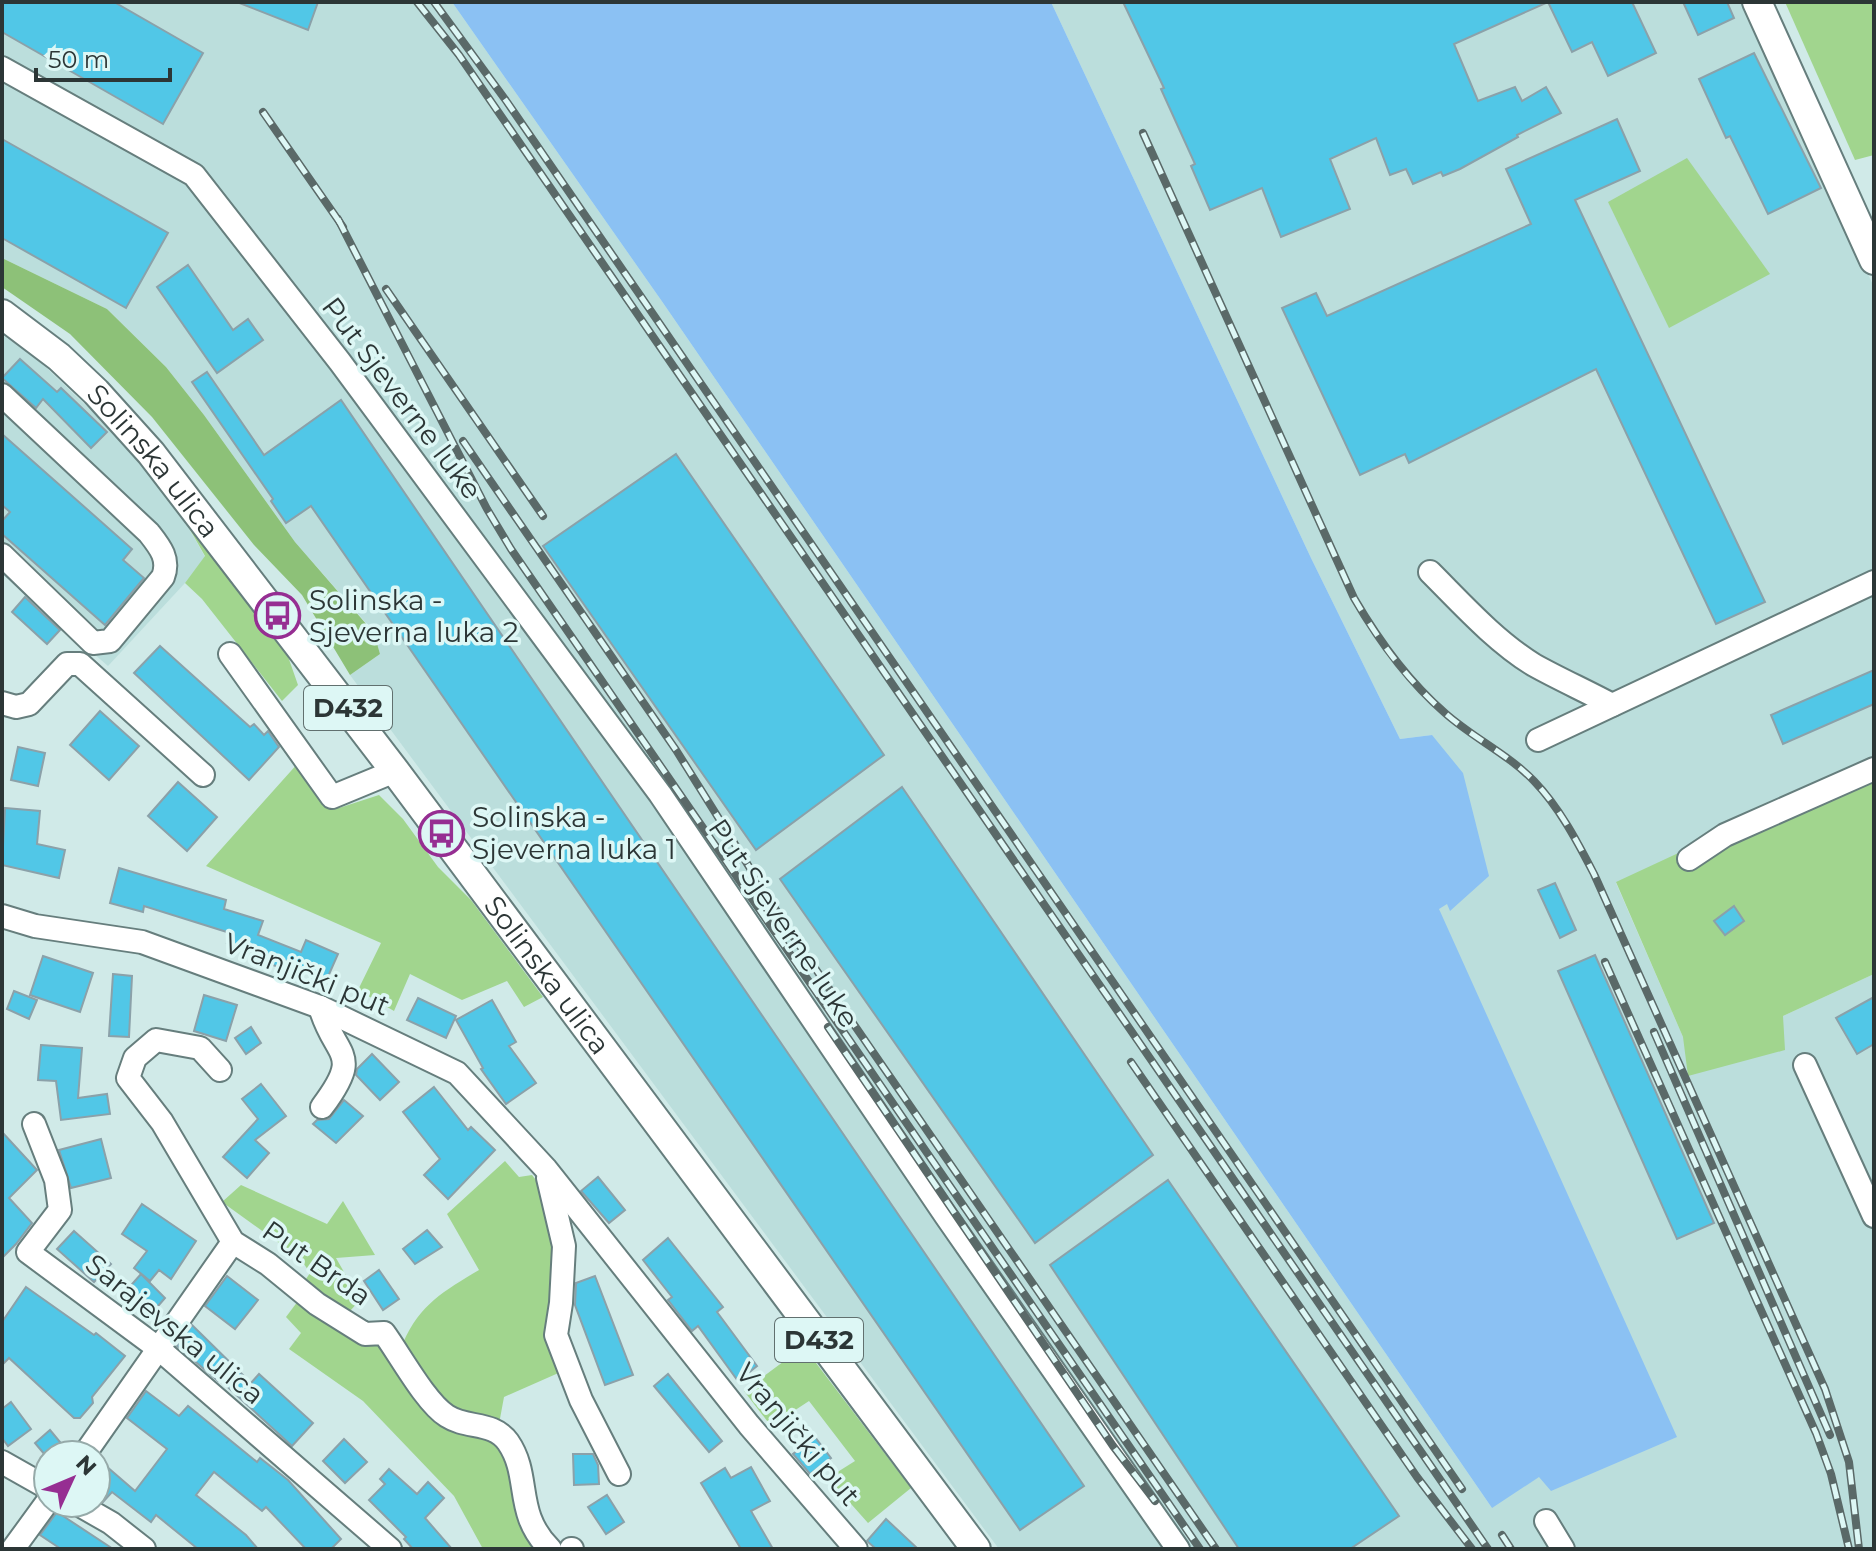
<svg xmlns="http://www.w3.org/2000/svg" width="1876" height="1551" font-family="Montserrat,sans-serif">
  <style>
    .built { fill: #bbdedc }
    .green { fill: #a1d58e }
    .forest { fill: #8dc178 }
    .water { fill: #8bc1f3 }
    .building { fill: #51c7e7; stroke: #8ba1a9; stroke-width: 2 }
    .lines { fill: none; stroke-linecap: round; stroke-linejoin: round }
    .minor-casing { stroke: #667e7d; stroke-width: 26 }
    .major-casing { stroke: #667e7d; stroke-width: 32 }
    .minor { stroke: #fff; stroke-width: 22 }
    .major { stroke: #fff; stroke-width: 28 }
    .rail-casing { stroke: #5a6968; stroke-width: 8 }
    .rail { stroke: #ddf7f5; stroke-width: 5; stroke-dasharray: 15; stroke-linecap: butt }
    .labels { text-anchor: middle; stroke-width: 7; stroke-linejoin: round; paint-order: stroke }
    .shield { fill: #ddf7f5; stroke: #61706f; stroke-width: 2 }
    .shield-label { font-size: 26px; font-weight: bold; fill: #2c3636 }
    .street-label { font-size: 28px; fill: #2c3636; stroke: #ddf7f5 }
    .poi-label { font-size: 28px; fill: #2c3636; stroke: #ddf7f5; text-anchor: start }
  </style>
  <rect width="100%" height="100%" fill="#d0eae8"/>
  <g class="built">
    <polygon points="2,2 452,2 661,300 1492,1508 1439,908 1447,903 1450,910 1432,735 1400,739 1311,558 1051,2 1741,2 1874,287 1874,762 1616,883 1683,1037 1783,1016 1874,974 1874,1549 999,1549 350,675 380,654 374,632 295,542 204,415 166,367 107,309 2,258"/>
    <polygon points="2,335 33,355 120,438 173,500 205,557 185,583 108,666 2,574"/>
  </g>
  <g class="green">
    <polygon points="1785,2 1874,2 1874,155 1855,160"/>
    <polygon points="1687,158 1770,274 1669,328 1608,202"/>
    <polygon points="173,500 284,645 298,685 282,701 202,599 185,583 205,556"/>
    <polygon points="299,762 339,808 379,795 403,819 438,867 471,900 543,997 524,1007 507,981 462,1000 410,974 394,1011 358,990 381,943 206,866"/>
    <polygon points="1874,762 1874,974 1783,1016 1785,1050 1688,1076 1683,1037 1616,882"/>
    <path d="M505,1161L519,1177L532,1175C565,1214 561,1320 563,1371L504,1397L499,1424L453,1413L436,1394L403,1343C420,1304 444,1291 479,1270L447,1214Z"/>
    <polygon points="241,1185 327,1224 343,1201 375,1255 336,1258 360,1300 350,1311 304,1282 310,1273 300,1258 222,1202"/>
    <polygon points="301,1297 384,1345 478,1431 502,1446 541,1549 483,1549 454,1496 363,1401 289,1349 301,1333 286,1317"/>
    <polygon points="794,1334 911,1488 868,1523 828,1478 855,1461 809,1401 771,1426 744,1391 791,1356 782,1343"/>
  </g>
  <polygon class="forest" points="2,258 107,309 166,367 204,415 295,542 374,633 380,654 350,675 302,595 254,545 152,417 70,334 2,287"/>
  <polygon class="water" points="452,2 1051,2 1311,558 1400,739 1432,735 1463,773 1489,876 1450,911 1447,904 1439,909 1677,1437 1551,1491 1539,1477 1492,1508 661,300"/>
  <g class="building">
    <polygon points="2,2 114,2 203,53 163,124 2,32"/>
    <polygon points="237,2 318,2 308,30"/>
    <polygon points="1123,2 1632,2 1656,53 1608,76 1592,42 1572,52 1548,2 1454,44 1478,101 1515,87 1522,101 1546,87 1561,113 1517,135 1518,137 1460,169 1443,176 1441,172 1413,184 1406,169 1390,175 1376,138 1330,159 1350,209 1281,237 1262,188 1210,210 1191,166 1195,164 1161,89 1164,88"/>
    <polygon points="1683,2 1727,2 1734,18 1698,35"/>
    <polygon points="1754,53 1821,188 1768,214 1730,136 1726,138 1699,79"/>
    <polygon points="1617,119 1640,171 1575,200 1765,602 1716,624 1596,369 1409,463 1405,454 1360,475 1282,308 1316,293 1327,316 1531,224 1506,169"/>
    <polygon points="2,139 168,233 126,308 2,238"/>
    <polygon points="188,265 233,330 248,319 263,340 217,373 157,287"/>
    <polygon points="20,359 57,392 61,388 107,432 91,448 43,399 36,408 2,378"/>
    <polygon points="207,372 264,455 341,400 1084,1486 1020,1530 311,506 286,523 271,501 273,499 192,382"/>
    <polygon points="2,434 132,549 123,560 144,578 105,625 2,534 2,521 10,512 2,505"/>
    <polygon points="676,454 884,755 756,850 543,546"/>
    <polygon points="25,597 60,630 47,644 12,612"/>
    <polygon points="160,646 250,727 254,724 264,735 268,731 279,747 249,780 134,673"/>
    <polygon points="1874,670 1874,704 1783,744 1771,715"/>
    <polygon points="100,711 139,746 109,780 70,745"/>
    <polygon points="18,747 45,753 38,786 11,780"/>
    <polygon points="178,782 217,817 187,851 148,816"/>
    <polygon points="902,787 1153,1155 1035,1243 780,879"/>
    <polygon points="5,808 40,811 37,844 65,850 59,878 2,865"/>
    <polygon points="119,868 226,900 224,909 263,921 258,935 301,952 306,940 338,954 327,979 284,960 281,968 262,961 265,955 227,943 230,933 144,906 143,912 110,903"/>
    <polygon points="1555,883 1576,930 1560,938 1538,890"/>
    <polygon points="1734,906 1744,921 1725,935 1714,921"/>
    <polygon points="1595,955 1714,1223 1677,1239 1558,971"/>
    <polygon points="43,956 93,973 80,1012 30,995"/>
    <polygon points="113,974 132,976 129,1037 109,1036"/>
    <polygon points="14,991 37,1000 29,1019 7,1009"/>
    <polygon points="204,995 237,1005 226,1041 194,1031"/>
    <polygon points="1874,997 1874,1044 1857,1054 1836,1018"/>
    <polygon points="418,998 456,1016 446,1038 407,1020"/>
    <polygon points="492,1000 516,1042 509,1046 536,1083 506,1104 481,1069 483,1068 456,1020"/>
    <polygon points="251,1027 261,1043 246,1054 235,1038"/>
    <polygon points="41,1045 82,1048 78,1098 107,1094 110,1114 61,1120 56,1081 38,1080"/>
    <polygon points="372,1054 399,1082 380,1100 356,1075 357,1069"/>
    <polygon points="261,1084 286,1116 255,1140 269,1153 247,1178 223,1157 258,1119 242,1099"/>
    <polygon points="434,1087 468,1130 471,1127 495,1150 448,1199 424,1175 440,1159 403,1112"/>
    <polygon points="344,1100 363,1116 336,1143 313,1124 317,1120 329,1119"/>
    <polygon points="2,1132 37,1170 9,1198 32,1223 16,1244 2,1258"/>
    <polygon points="101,1139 111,1178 71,1188 59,1150"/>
    <polygon points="598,1177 625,1210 609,1223 581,1191"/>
    <polygon points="1168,1180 1399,1516 1350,1549 1239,1549 1050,1265"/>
    <polygon points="142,1204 196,1241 171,1279 159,1270 150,1281 134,1268 147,1251 122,1234"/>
    <polygon points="427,1230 442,1247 415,1264 403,1249"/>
    <polygon points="74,1231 111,1264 94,1282 57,1249"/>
    <polygon points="668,1238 723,1307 717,1312 757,1366 738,1381 698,1326 692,1331 668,1300 672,1297 643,1260"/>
    <polygon points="379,1270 399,1299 383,1310 364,1281"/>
    <polygon points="141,1274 165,1298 152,1313 126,1291"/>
    <polygon points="227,1276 258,1300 235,1329 205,1306"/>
    <polygon points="595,1276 633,1375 605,1385 575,1305 576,1283"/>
    <polygon points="26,1287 94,1335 96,1333 125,1356 92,1397 93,1403 80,1418 74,1418 9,1358 2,1365 2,1322"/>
    <polygon points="192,1325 251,1383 259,1374 313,1423 292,1446 219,1379 218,1381 177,1346"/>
    <polygon points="668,1374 722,1441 709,1452 654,1386"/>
    <polygon points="146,1391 179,1416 188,1406 257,1462 260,1458 288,1480 341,1539 331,1549 306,1549 266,1507 262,1511 214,1472 196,1495 246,1535 258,1549 198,1549 156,1515 151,1522 112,1492 103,1502 96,1498 98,1459 135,1491 167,1449 127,1418"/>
    <polygon points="11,1402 31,1429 8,1446 2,1438 2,1409"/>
    <polygon points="50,1430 70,1454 70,1455 45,1455 35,1443"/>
    <polygon points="815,1437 831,1458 810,1474 793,1454"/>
    <polygon points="344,1439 367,1462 345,1483 323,1461"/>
    <polygon points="573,1454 593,1454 598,1465 599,1484 574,1485"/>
    <polygon points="751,1467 770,1501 751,1511 773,1549 741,1549 701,1483 725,1468 731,1478"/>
    <polygon points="389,1469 417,1494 428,1482 444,1498 425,1518 452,1549 413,1549 404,1539 406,1537 369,1500 385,1484 380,1479"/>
    <polygon points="607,1495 624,1522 606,1534 588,1507"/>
    <polygon points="57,1512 113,1549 61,1549 40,1535"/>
    <polygon points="886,1519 918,1549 876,1549 867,1541"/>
  </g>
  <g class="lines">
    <defs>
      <g id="minor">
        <polyline points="2,68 194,175 340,362 660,794 946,1216 1178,1549"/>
        <path d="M2,395L149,533C160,547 170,559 163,577L110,641L93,643L2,555"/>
        <path d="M1430,572C1462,604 1495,641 1534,665C1559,679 1586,691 1612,705"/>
        <polyline points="230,654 332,797 395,771"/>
        <polyline points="2,703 16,707 29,704 67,664 80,664 203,775"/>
        <polyline points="1538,740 1874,582"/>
        <polyline points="1689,859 1725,835 1874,769"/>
        <polyline points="2,916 35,926 142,942 320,1007 457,1073 546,1169 749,1425 856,1549"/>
        <path d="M320,1007C335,1059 364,1051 322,1107"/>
        <polyline points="1805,1065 1874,1216"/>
        <path d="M220,1070L200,1048L156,1040L135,1058L128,1078L162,1122L233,1242L268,1264L317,1304L365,1334L384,1333C400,1355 426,1403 447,1416C467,1429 493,1421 508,1442C532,1477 513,1512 550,1549"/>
        <polyline points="34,1124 56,1180 60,1210 28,1252 159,1349 390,1549"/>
        <polyline points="548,1178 564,1246 561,1303 556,1335 581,1400 619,1474"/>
        <polyline points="84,1455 233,1242"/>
        <polyline points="2,1462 48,1488"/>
        <polyline points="76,1503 111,1523 144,1549"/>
        <polyline points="1546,1521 1563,1549"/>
        <polyline points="13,1549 48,1501"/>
        <polyline points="571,1549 572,1549"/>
      </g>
      <g id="major">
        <polyline points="1757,2 1874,260"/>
        <path id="s1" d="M2,314L59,357L96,392L151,453L395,771L976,1549"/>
      </g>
    </defs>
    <use href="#minor" class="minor-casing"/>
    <use href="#major" class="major-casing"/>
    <use href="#minor" class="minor"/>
    <use href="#major" class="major"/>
    <defs>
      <g id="rail">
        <polyline points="417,2 459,55 1488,1549"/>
        <polyline points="434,2 507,102 1462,1489"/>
        <polyline points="263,112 343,227"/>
        <path d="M1143,133L1354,598C1379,641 1407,680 1445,713C1473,738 1508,754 1534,781C1559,807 1577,841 1594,874L1825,1389L1849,1462L1859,1549"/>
        <polyline points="338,219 487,509 511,549 1200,1549"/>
        <polyline points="386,289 543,516"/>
        <polyline points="463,441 676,750 788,929 1216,1549"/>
        <polyline points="1605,962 1816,1433 1831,1474 1849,1549"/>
        <polyline points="828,1027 1113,1446 1155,1501"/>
        <polyline points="1654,1032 1830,1435"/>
        <polyline points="1131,1062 1417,1477 1472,1549"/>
        <polyline points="1502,1535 1511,1549"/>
      </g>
    </defs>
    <use href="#rail" class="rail-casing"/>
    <use href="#rail" class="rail"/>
  </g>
  <defs>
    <symbol id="bus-ring" viewBox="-11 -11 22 22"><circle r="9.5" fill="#ddf7f5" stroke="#962e92" stroke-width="1.5"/><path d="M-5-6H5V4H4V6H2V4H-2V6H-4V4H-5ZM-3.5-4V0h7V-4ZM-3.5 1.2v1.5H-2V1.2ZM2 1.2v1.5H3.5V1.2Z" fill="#962e92"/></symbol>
  </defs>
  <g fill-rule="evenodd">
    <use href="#bus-ring" x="252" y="590" width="51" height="51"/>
    <use href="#bus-ring" x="416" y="808" width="51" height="51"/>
  </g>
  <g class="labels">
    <g class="shield">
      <rect x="304" y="686" width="88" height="44" rx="6"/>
      <rect x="775" y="1318" width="88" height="44" rx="6"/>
    </g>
    <g class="shield-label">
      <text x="348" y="717">D432</text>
      <text x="819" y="1349">D432</text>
    </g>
    <g class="street-label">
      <text transform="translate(402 398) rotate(53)" y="10">Put Sjeverne luke</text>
      <text dy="10" stroke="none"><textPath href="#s1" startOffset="212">Solinska ulica</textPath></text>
      <text transform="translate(784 923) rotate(56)" y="10">Put Sjeverne luke</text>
      <text transform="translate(307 974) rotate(22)" y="10">Vranjički put</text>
      <text dy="10" stroke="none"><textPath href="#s1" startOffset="860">Solinska ulica</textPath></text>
      <text transform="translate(317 1263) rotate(35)" y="10">Put Brda</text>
      <text transform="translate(175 1329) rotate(39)" y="10">Sarajevska ulica</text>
      <text transform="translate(798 1434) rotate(50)" y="10">Vranjički put</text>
    </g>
    <g class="poi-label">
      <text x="309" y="610">Solinska -<tspan x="309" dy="32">Sjeverna luka 2</tspan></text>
      <text x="472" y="827">Solinska -<tspan x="472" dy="32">Sjeverna luka 1</tspan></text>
    </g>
  </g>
  <rect width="1876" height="1551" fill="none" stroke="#2c3636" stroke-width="8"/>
  <g transform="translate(72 1479) rotate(46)"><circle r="38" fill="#ddf7f5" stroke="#96aaa9" stroke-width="2"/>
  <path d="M0-6L14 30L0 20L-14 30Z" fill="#962e92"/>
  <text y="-12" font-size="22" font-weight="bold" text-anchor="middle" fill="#2c3636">N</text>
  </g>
  <path d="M36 68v12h134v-12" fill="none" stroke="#2c3636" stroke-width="4"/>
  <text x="48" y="68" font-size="24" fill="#2c3636" stroke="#ddf7f5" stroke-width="6" paint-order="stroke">50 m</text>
</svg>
